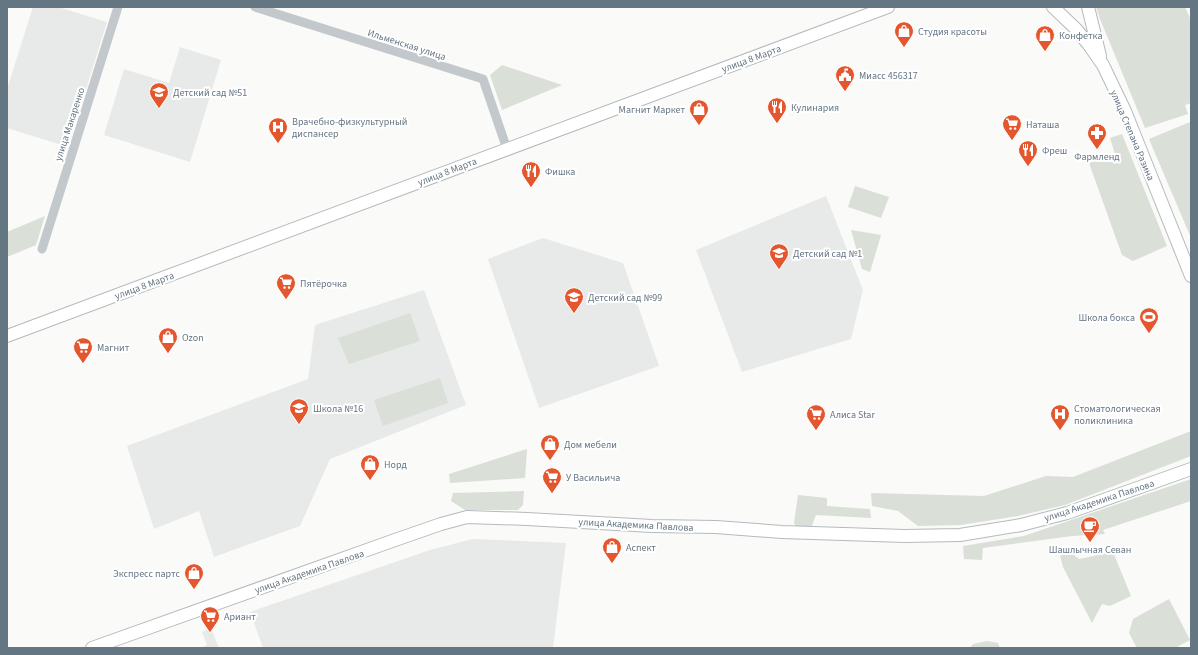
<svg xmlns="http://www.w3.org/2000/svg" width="1198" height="655" font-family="'Source Sans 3',sans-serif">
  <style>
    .built { fill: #e8e9e9 }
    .green { fill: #dadfd7 }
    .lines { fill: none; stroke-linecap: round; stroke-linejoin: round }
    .major-casing { stroke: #b5babe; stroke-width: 14 }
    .minor { stroke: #c3c8cc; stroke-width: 9 }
    .major { stroke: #fff; stroke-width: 12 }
    .labels { text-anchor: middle; stroke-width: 4; stroke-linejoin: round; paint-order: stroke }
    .poi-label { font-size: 10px; fill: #657683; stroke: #fff; text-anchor: start }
    .street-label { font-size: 10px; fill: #657683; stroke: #fff }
  </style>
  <rect width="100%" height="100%" fill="#fafaf8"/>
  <g class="built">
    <polygon points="33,7 58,7 107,22 68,147 7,128 7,89"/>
    <polygon points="180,47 221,60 190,162 104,135 124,69 169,83"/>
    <polygon points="826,196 863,290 851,339 742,372 696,250"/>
    <polygon points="543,238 623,263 659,366 539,408 488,259"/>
    <polygon points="424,290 466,405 330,459 300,526 214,557 199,511 154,529 127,446 308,379 315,325"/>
    <polygon points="473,539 566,543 553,648 263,648 250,612 430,550"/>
    <polygon points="211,628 219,648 201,648 207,645 202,632"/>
  </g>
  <g class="green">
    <polygon points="1096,7 1185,7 1191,20 1191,103 1185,105 1188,114 1145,128 1100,19"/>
    <polygon points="502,65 562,85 502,110 490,75"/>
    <polygon points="1190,122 1191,124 1191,238 1149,139"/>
    <polygon points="1122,134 1167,246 1133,261 1122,255 1089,163 1115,154 1110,138"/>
    <polygon points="855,186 889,197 881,218 848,207"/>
    <polygon points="45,216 36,245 7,257 7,232"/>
    <polygon points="851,230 881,235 870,272 862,269"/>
    <polygon points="410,313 420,341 349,364 338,338"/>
    <polygon points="440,378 448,403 383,426 374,400"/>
    <polygon points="1191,431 1191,456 1065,505 1018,516 961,525 918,526 898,511 872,506 871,493 984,496 1046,476 1073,477"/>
    <polygon points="527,449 525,478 450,483 449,474"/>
    <polygon points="1191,479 1191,501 1103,530 1105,534 1072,536 983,548 982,560 964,559 963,546 1024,536"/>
    <polygon points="524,491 523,505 518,510 465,510 451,501 453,493"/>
    <polygon points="798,495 827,498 827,506 870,509 871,518 816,515 811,528 797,528 794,523"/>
    <polygon points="1070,552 1079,559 1113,552 1131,596 1110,606 1102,604 1092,623 1063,567 1060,556"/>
    <polygon points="1169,599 1190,640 1175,648 1137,648 1129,633 1133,619"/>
    <polygon points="987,641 998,643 1000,648 970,648 973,644"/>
  </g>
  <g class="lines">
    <defs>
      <g id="major">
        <polyline points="1053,7 1076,29 1089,45 1103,65 1125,111 1191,276"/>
        <polyline points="1088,7 1100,56"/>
        <polyline points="7,336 888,7"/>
        <polyline points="92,648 395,540 441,524 467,517 527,519 652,526 716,527 782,532 905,536 960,535 1021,525 1067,513 1191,469"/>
      </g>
    </defs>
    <use href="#major" class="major-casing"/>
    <g class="minor">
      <polyline points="255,7 483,79 507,149"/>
      <polyline points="42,249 118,7"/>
    </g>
    <use href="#major" class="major"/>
  </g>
  <defs>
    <symbol id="shop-pin" viewBox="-11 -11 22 30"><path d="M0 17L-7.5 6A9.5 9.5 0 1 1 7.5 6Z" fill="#e4572e" stroke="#fff"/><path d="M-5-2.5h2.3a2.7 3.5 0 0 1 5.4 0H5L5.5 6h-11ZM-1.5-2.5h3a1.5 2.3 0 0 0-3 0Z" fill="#fff"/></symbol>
    <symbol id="civic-pin" viewBox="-11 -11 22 30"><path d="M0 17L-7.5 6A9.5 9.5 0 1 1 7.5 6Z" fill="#e4572e" stroke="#fff"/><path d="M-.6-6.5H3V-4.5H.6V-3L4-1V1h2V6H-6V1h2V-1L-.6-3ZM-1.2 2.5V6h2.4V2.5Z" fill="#fff"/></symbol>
    <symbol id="school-pin" viewBox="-11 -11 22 30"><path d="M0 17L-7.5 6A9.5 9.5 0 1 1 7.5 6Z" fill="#e4572e" stroke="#fff"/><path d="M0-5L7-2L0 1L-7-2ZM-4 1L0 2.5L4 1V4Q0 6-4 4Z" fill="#fff"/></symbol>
    <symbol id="restaurant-pin" viewBox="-11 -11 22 30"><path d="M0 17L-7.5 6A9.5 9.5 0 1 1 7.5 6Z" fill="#e4572e" stroke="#fff"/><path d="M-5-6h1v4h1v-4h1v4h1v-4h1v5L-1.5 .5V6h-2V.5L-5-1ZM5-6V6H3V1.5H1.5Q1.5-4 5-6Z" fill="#fff"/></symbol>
    <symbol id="supermarket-pin" viewBox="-11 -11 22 30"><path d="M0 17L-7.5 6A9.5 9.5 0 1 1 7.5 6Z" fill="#e4572e" stroke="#fff"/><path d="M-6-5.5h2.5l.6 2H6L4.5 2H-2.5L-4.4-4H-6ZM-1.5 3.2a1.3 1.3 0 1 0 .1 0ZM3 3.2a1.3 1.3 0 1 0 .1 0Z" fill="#fff"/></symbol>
    <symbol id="hospital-pin" viewBox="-11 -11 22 30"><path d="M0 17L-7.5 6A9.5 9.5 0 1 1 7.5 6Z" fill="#e4572e" stroke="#fff"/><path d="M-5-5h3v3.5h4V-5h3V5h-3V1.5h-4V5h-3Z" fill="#fff"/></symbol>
    <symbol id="pharmacy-pin" viewBox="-11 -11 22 30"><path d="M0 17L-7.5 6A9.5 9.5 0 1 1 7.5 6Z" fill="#e4572e" stroke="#fff"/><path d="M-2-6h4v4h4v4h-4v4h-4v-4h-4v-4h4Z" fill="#fff"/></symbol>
    <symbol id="stadium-pin" viewBox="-11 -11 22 30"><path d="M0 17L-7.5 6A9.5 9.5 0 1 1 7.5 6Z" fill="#e4572e" stroke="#fff"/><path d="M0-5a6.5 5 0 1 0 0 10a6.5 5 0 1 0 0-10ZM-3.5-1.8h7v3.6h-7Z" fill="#fff"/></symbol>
    <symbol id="cafe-pin" viewBox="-11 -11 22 30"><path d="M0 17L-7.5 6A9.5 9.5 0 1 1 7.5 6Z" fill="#e4572e" stroke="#fff"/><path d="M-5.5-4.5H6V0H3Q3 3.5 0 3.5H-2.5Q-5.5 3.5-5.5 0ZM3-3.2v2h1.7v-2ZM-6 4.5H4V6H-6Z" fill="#fff"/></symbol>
  </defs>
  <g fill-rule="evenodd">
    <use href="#shop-pin" x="893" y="20" width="22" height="30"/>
    <use href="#shop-pin" x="1034" y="24" width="22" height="30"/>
    <use href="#civic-pin" x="834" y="64" width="22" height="30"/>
    <use href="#school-pin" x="148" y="81" width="22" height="30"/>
    <use href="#restaurant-pin" x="766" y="96" width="22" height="30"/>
    <use href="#shop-pin" x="688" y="98" width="22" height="30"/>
    <use href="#supermarket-pin" x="1001" y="113" width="22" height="30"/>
    <use href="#hospital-pin" x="267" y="116" width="22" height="30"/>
    <use href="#pharmacy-pin" x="1086" y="122" width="22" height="30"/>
    <use href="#restaurant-pin" x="1017" y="139" width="22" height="30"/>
    <use href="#restaurant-pin" x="520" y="160" width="22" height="30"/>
    <use href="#school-pin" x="768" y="242" width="22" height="30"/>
    <use href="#supermarket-pin" x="275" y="272" width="22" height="30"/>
    <use href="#school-pin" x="563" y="286" width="22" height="30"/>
    <use href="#stadium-pin" x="1138" y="306" width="22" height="30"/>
    <use href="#shop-pin" x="157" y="326" width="22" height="30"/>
    <use href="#supermarket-pin" x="72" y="336" width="22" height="30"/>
    <use href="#school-pin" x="288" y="397" width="22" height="30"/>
    <use href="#supermarket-pin" x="805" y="403" width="22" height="30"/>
    <use href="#hospital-pin" x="1049" y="403" width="22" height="30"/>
    <use href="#shop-pin" x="539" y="433" width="22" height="30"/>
    <use href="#shop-pin" x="359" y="453" width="22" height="30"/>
    <use href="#supermarket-pin" x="541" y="466" width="22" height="30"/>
    <use href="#cafe-pin" x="1079" y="515" width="22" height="30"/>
    <use href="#shop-pin" x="601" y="536" width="22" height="30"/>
    <use href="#shop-pin" x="183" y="562" width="22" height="30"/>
    <use href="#supermarket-pin" x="199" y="605" width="22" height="30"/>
  </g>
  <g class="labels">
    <g class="poi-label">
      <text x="918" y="35">Студия красоты</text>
      <text x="1059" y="39">Конфетка</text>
      <text x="859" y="79">Миасс 456317</text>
      <text x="173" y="96">Детский сад №51</text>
      <text x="791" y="111">Кулинария</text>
      <text x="685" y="113" text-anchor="end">Магнит Маркет</text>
      <text x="292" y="125">Врачебно-физкультурный<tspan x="292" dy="12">диспансер</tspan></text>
      <text x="1026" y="128">Наташа</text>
      <text x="1042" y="154">Фреш</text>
      <text x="1097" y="160" text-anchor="middle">Фармленд</text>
      <text x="545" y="175">Фишка</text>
      <text x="793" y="257">Детский сад №1</text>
      <text x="300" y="287">Пятёрочка</text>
      <text x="588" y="301">Детский сад №99</text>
      <text x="1135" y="321" text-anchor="end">Школа бокса</text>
      <text x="182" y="341">Ozon</text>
      <text x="97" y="351">Магнит</text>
      <text x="313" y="412">Школа №16</text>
      <text x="1074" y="412">Стоматологическая<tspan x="1074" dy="12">поликлиника</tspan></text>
      <text x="830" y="418">Алиса Star</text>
      <text x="564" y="448">Дом мебели</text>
      <text x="384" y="468">Норд</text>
      <text x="566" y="481">У Васильича</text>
      <text x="626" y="551">Аспект</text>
      <text x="1090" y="553" text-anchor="middle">Шашлычная Севан</text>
      <text x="180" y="577" text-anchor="end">Экспресс партс</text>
      <text x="224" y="620">Ариант</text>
    </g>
    <g class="street-label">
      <text transform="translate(407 44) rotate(18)" y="4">Ильменская улица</text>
      <text transform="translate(751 58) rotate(-20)" y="4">улица 8 Марта</text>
      <text transform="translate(69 124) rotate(-72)" y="4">улица Макаренко</text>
      <text transform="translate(1133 135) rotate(67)" y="4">улица Степана Разина</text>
      <text transform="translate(447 171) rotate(-21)" y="4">улица 8 Марта</text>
      <text transform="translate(144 285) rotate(-20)" y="4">улица 8 Марта</text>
      <text transform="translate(1099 500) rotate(-18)" y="4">улица Академика Павлова</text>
      <text transform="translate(636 524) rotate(3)" y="4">улица Академика Павлова</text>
      <text transform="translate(309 571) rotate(-19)" y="4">улица Академика Павлова</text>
    </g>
  </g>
  <rect width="1198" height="655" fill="none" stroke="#657683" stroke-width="16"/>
</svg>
